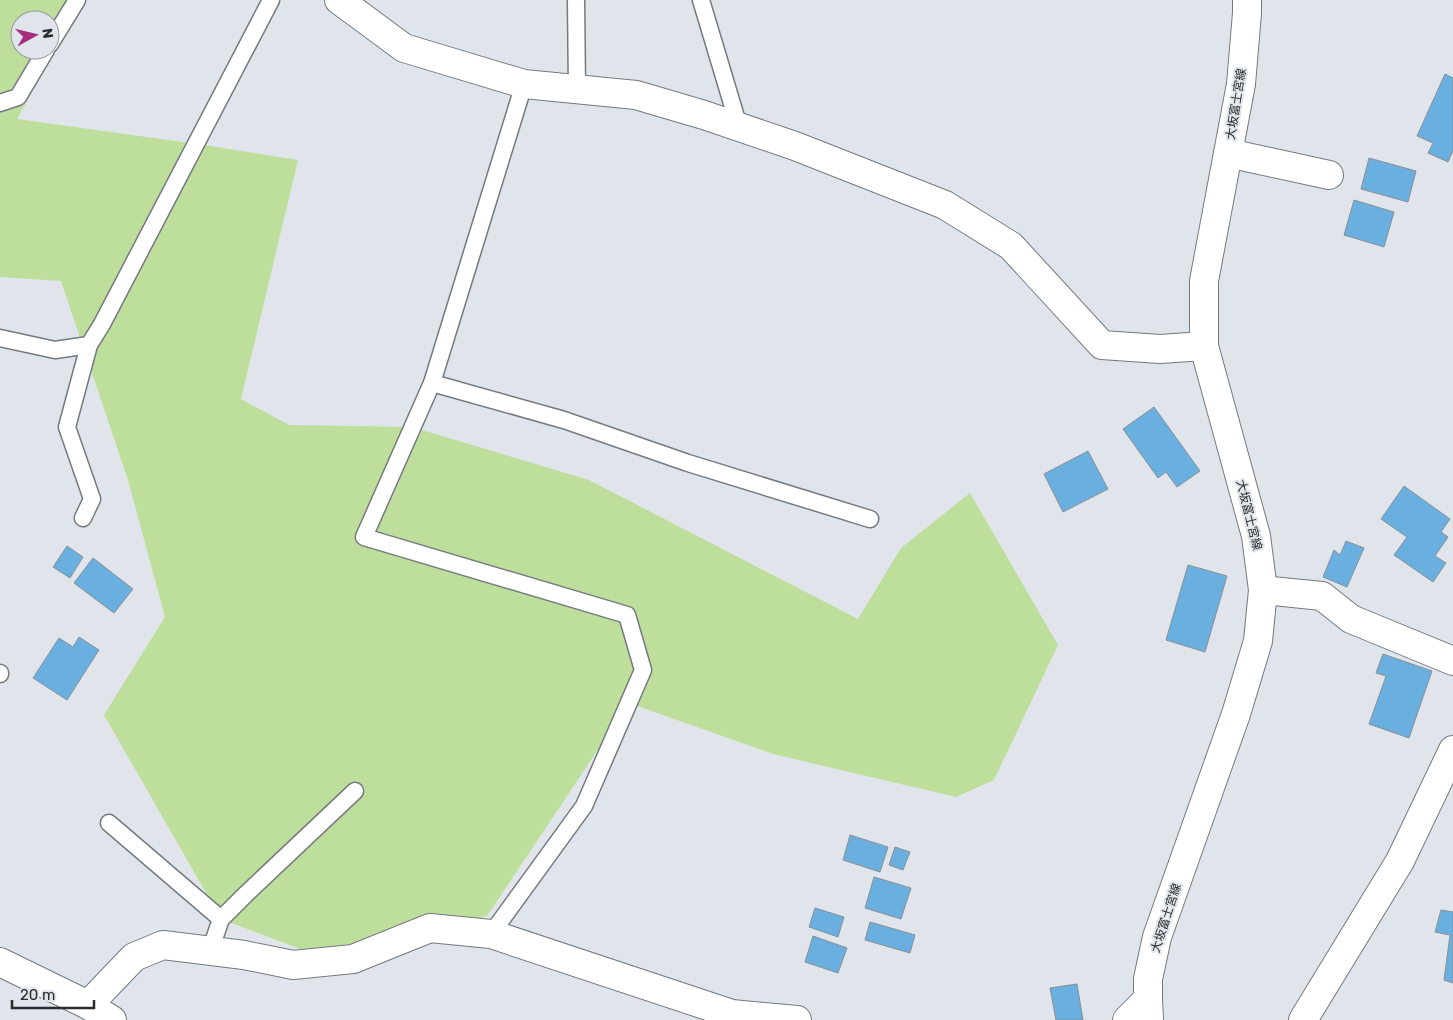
<svg xmlns="http://www.w3.org/2000/svg" width="1453" height="1020" font-family="Rubik,'Noto Sans JP',sans-serif">
  <style>
    .green { fill: #bede9c; fill-rule: evenodd }
    .building { fill: #69afe0; stroke: #8a8f94 }
    .lines { fill: none; stroke-linecap: round; stroke-linejoin: round }
    .lane-casing { stroke: #747a7e; stroke-width: 19 }
    .street-casing { stroke: #747a7e; stroke-width: 30 }
    .secondary-casing { stroke: #747a7e; stroke-width: 30 }
    .lane { stroke: #fff; stroke-width: 16 }
    .street { stroke: #fff; stroke-width: 28 }
    .secondary { stroke: #fff; stroke-width: 28 }
    .labels { text-anchor: middle; stroke-width: 4; stroke-linejoin: round; paint-order: stroke }
    .street-label { font-size: 12px; fill: #292b2d; stroke: #dfe5ea }
  </style>
  <rect width="100%" height="100%" fill="#dfe5ea"/>
  <path class="green" d="M0,0H83L17,119L197,144L298,160L241,399L289,425L412,427L589,480L858,619L901,548L970,493L1058,645L994,780L956,797L773,754L629,703L487,916L332,961L221,919L104,715L165,617L128,480L61,281L0,277ZM20,20H50V50H20Z"/>
  <g class="building">
    <polygon points="1445,74 1453,78 1453,151 1448,162 1428,153 1433,143 1417,136"/>
    <polygon points="1369,158 1416,171 1408,202 1361,189"/>
    <polygon points="1354,200 1394,212 1384,247 1344,235"/>
    <polygon points="1154,407 1200,471 1177,487 1166,472 1158,478 1123,429"/>
    <polygon points="1088,451 1108,489 1063,512 1044,474"/>
    <polygon points="1404,486 1450,519 1441,532 1448,537 1435,556 1446,563 1433,582 1394,555 1407,537 1381,519"/>
    <polygon points="1346,541 1364,548 1347,587 1323,577 1334,550 1340,555"/>
    <polygon points="67,546 83,557 70,578 53,567"/>
    <polygon points="93,558 133,589 114,613 74,583"/>
    <polygon points="1188,565 1227,576 1205,652 1166,640"/>
    <polygon points="79,637 99,650 67,700 33,678 59,638 73,647"/>
    <polygon points="1383,654 1432,671 1409,738 1369,724 1386,676 1376,673"/>
    <polygon points="850,835 888,847 880,872 843,860"/>
    <polygon points="895,847 910,852 903,870 889,865"/>
    <polygon points="874,877 911,888 901,919 865,908"/>
    <polygon points="815,908 844,917 838,937 809,927"/>
    <polygon points="1441,910 1453,912 1453,983 1444,980 1450,935 1435,932"/>
    <polygon points="870,922 915,935 910,953 865,940"/>
    <polygon points="813,936 847,948 838,973 805,962"/>
    <polygon points="1077,984 1083,1020 1056,1020 1050,988"/>
  </g>
  <g class="lines">
    <defs>
      <g id="lane">
        <polyline points="576,0 577,89"/>
        <polyline points="701,0 739,127"/>
        <polyline points="50,44 77,0"/>
        <polyline points="0,103 18,97 46,50"/>
        <polyline points="0,338 55,350 89,345 102,324 271,0"/>
        <polyline points="432,383 564,420 688,463 870,519"/>
        <polyline points="83,518 92,499 67,427 89,345"/>
        <polyline points="0,674 0,673"/>
        <polyline points="109,823 221,919"/>
        <polyline points="491,934 584,806 643,670 627,615 364,537 432,383 524,84"/>
        <polyline points="210,951 221,919 246,894 355,791"/>
      </g>
      <g id="street">
        <polyline points="339,0 404,48 524,84 636,95 704,115 795,146 945,205 1011,246 1102,345 1160,349 1204,346"/>
        <polyline points="1228,153 1329,175"/>
        <polyline points="1263,590 1322,596 1351,619 1453,661"/>
        <polyline points="88,1005 134,957 163,945 244,955 293,965 353,959 430,928 491,934 732,1014 797,1020"/>
        <polyline points="1127,1020 1148,999"/>
        <polyline points="1303,1020 1400,861 1453,750"/>
      </g>
      <g id="secondary">
        <polyline points="0,962 88,1005 112,1020"/>
        <polyline points="1149,1020 1148,999 1148,979 1157,937 1236,714 1258,641 1263,590 1256,536 1204,346 1204,281 1241,84 1247,13 1247,0"/>
      </g>
    </defs>
    <use href="#lane" class="lane-casing"/>
    <use href="#street" class="street-casing"/>
    <use href="#secondary" class="secondary-casing"/>
    <use href="#lane" class="lane"/>
    <use href="#street" class="street"/>
    <use href="#secondary" class="secondary"/>
  </g>
  <g class="labels">
    <g class="street-label">
      <text transform="translate(1236 104) rotate(-81)" y="4">大坂富士宮線</text>
      <text transform="translate(1249 515) rotate(76)" y="4">大坂富士宮線</text>
      <text transform="translate(1166 918) rotate(-72)" y="4">大坂富士宮線</text>
    </g>
  </g>
  <g transform="translate(35 35) rotate(82)"><circle r="24" fill="#dfe5ea" stroke="#969b9e"/>
  <path d="M0-4L9 19L0 12L-9 19Z" fill="#a82e82"/>
  <text y="-8" font-size="14" font-weight="bold" text-anchor="middle" fill="#292b2d">N</text>
  </g>
  <path d="M12 1000v8h82v-8" fill="none" stroke="#292b2d" stroke-width="2.5"/>
  <text x="20" y="1000" font-size="15" fill="#292b2d" stroke="#dfe5ea" stroke-width="4" paint-order="stroke">20 m</text>
</svg>
